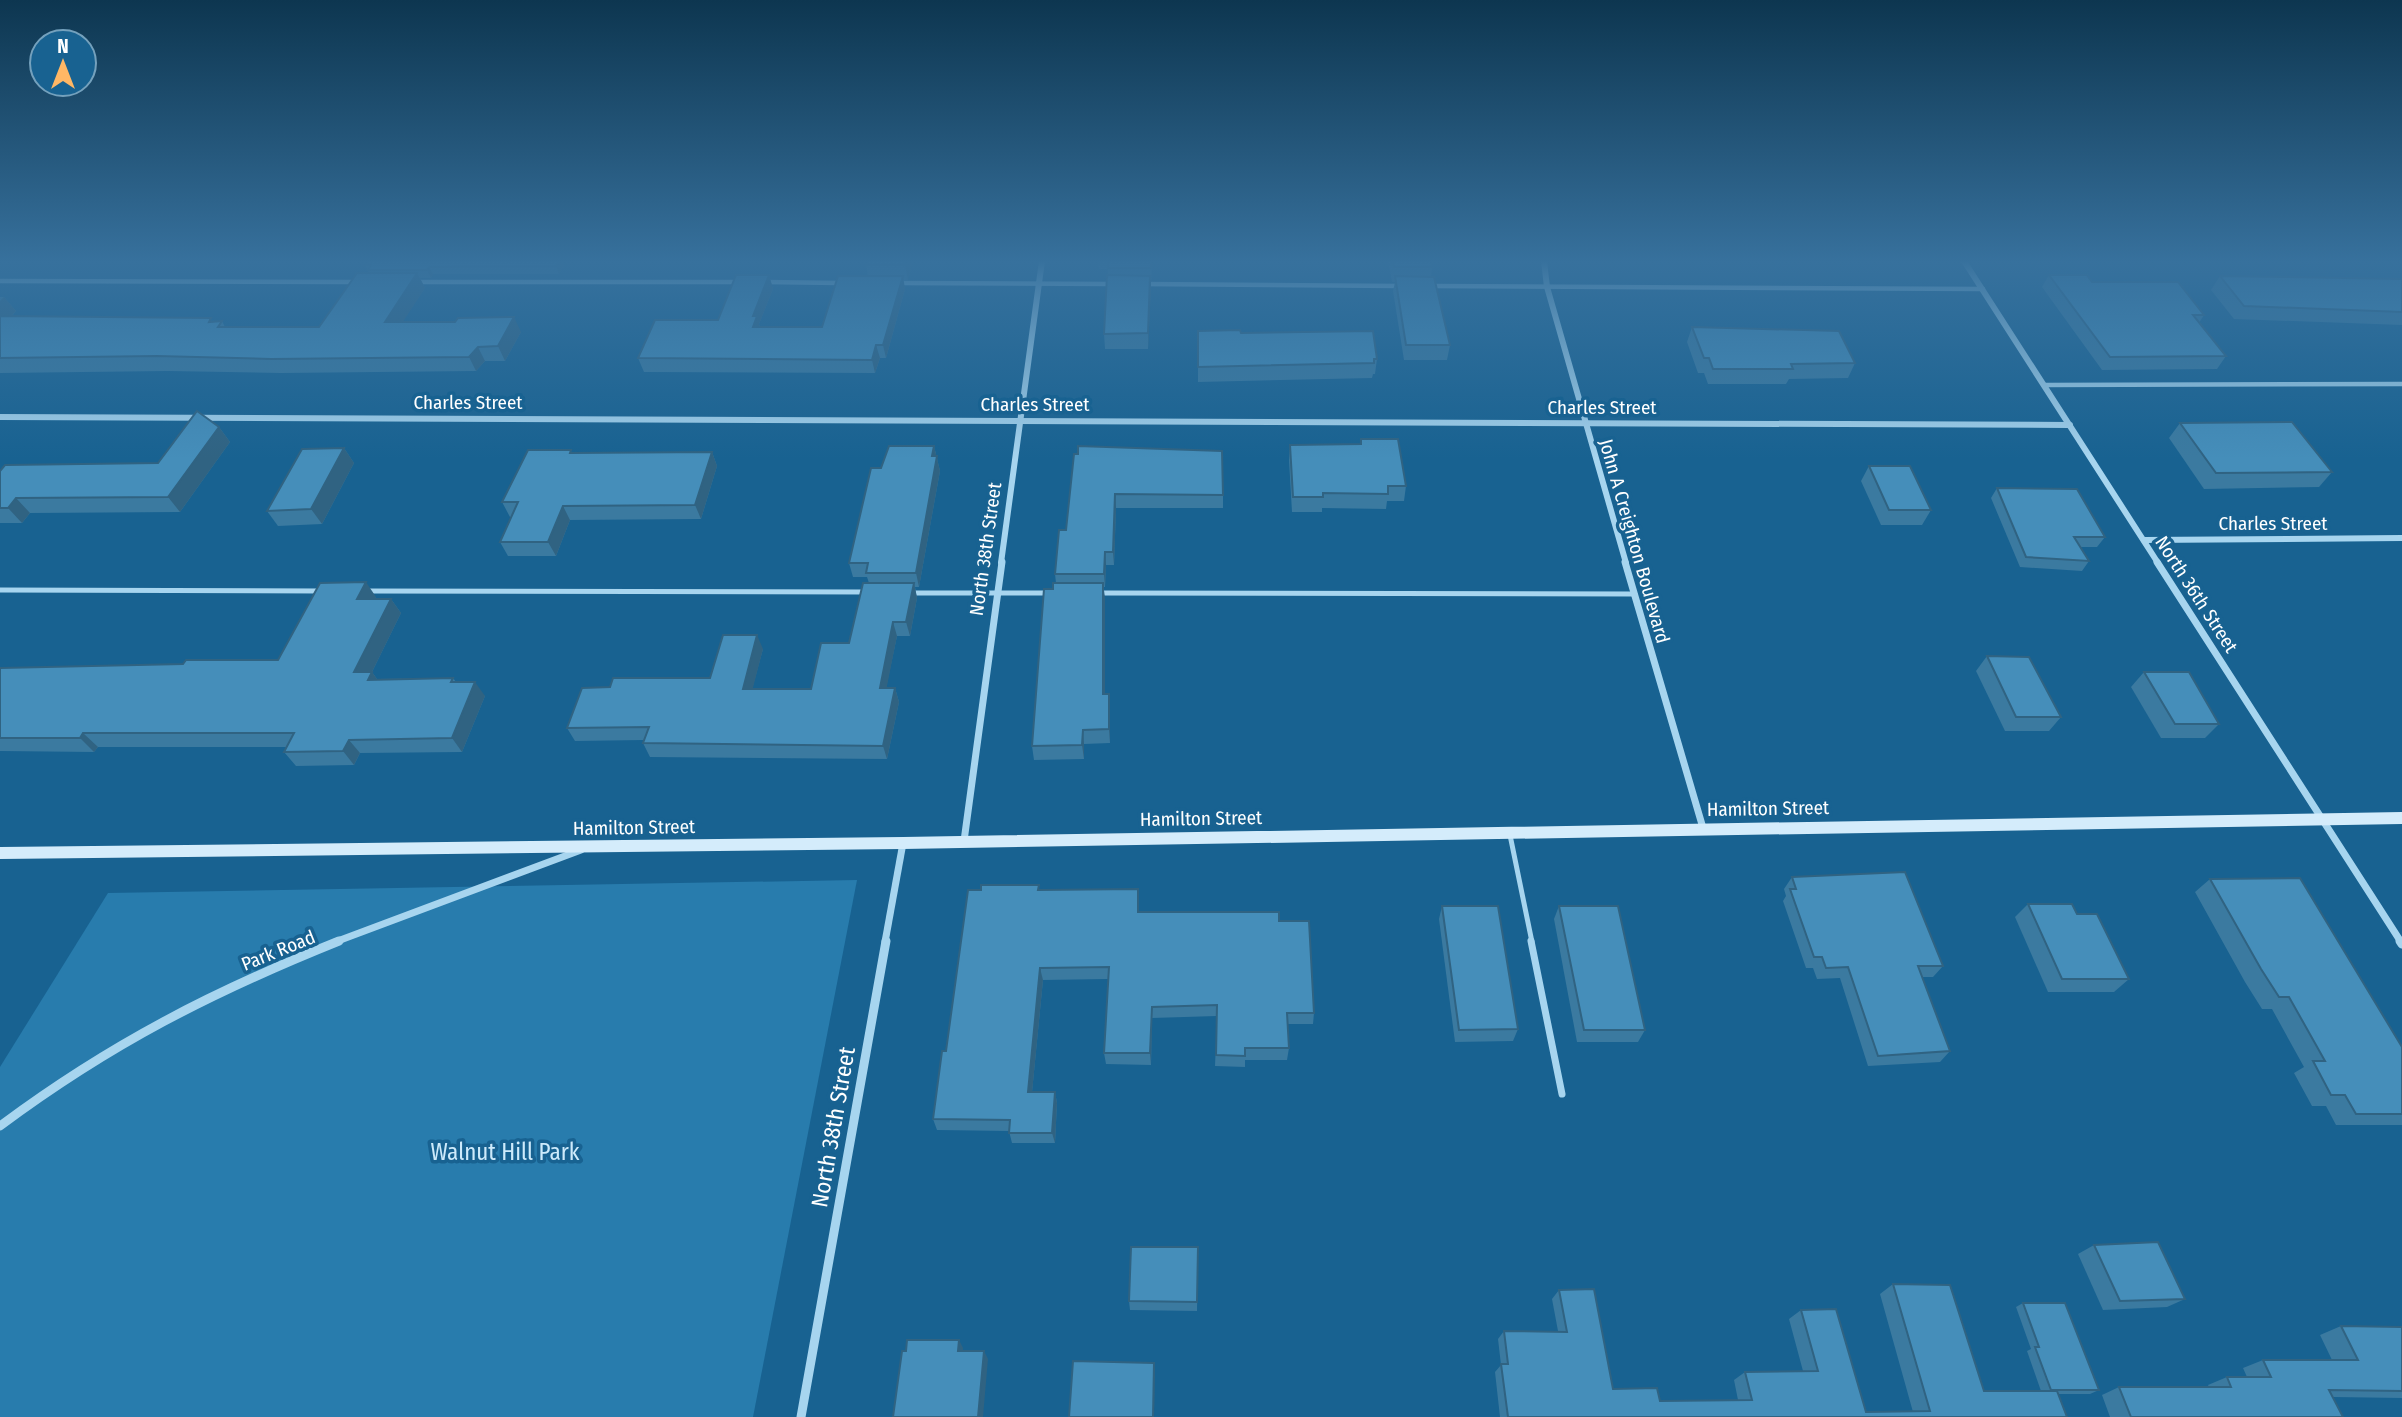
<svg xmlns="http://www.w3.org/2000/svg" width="2402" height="1417" font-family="'Fira Sans Condensed',sans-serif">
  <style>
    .green { fill: #287cad }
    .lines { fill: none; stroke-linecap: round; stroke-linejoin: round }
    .service-far2 { stroke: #a7d5ef; stroke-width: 4.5 }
    .service-far1 { stroke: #a7d5ef; stroke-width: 5 }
    .service { stroke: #a7d5ef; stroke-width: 7 }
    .minor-far2 { stroke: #a7d5ef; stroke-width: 6 }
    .minor-far1 { stroke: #a7d5ef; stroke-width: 7 }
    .minor { stroke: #a7d5ef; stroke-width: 9 }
    .secondary { fill: #d4ecfb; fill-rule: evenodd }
    .wall { fill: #3b7aa0 }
    .shaded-wall { fill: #306382 }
    .building { fill: #458eba; stroke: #306382; stroke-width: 2 }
    .labels { text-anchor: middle; stroke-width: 7; stroke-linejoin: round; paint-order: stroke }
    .street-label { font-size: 19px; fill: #fff; stroke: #186291 }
    .near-street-label { font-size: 23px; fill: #fff; stroke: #186291 }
    .near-park-label { font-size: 23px; fill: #cdeafb; stroke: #186291 }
  </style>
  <rect width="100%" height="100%" fill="#186291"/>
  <polygon class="green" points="857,880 753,1417 0,1417 0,1067 108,893"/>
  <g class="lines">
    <g class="service-far2">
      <polyline points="0,281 357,282"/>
      <polyline points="416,282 739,282"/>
      <polyline points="766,282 840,283"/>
      <polyline points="899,283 1113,284"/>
      <polyline points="1144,284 1400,286"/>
      <polyline points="1431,286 1983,289"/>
      <polyline points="2044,385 2402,384"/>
    </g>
    <g class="service-far1">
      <polyline points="0,590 322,591"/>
      <polyline points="367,591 868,592"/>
      <polyline points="910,593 1050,593"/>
      <polyline points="1099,593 1635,594"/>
      <polyline points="1510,835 1532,942"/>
    </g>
    <polyline class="service" points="1531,941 1562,1094"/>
    <g class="minor-far2">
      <polyline points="1544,261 1547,287 1626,563"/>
      <polyline points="1964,261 2158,563"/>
      <polyline points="0,417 2070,425"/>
      <polyline points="2144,540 2402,538"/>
      <polyline points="1001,563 1042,261"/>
    </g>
    <g class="minor-far1">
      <polyline points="1625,562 1703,828"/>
      <polyline points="2157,562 2401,942"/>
      <polyline points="964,841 1002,562"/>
      <polyline points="335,942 581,850"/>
      <polyline points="885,942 903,843"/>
    </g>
    <g class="minor">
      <polyline points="2400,941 2402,944"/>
      <path d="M0,1126C110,1044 212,992 339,941"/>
      <polyline points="801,1417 886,941"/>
    </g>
    <polygon class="secondary" points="2402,812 2402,824 903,849 0,859 0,847 903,837"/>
  </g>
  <g class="wall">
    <polygon points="369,261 566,261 559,274 433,274 431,278 420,278 425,288 402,322 521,332 505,361 485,361 476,371 281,373 168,371 0,373 0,297 4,297 16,311 12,316 222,321 225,327 319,327 369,273 365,265"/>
    <polygon points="913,261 908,280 903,280 905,289 886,358 880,358 875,373 644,372 638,358 718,320 769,275 773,289 759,324 760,327 822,327 868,276 866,265"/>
    <polygon points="1098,261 1205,261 1205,262 1152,262 1148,349 1105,349 1104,334 1108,269 1099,269"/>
    <polygon points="1388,261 1431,261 1432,267 1431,277 1450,345 1447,360 1404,360 1393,291 1395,282 1392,282"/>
    <polygon points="2049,275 2092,282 2204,315 2199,323 2226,356 2217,369 2102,370 2042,287"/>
    <polygon points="2220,276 2402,279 2402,325 2234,319 2211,290"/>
    <polygon points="1692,327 1855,363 1848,378 1789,379 1786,384 1708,384 1704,373 1698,373 1687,342"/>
    <polygon points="1198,331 1241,333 1377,359 1375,374 1373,374 1372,378 1198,382"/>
    <polygon points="2180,423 2332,472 2319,487 2204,489 2169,438"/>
    <polygon points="219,427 230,442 180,512 30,513 22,523 0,523 0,471 158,463"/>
    <polygon points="1361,439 1406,486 1404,501 1387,501 1386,509 1322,508 1322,512 1292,512 1289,460 1290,445 1360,444"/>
    <polygon points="934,446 940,471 919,587 915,587 917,598 910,636 897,636 886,688 895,688 899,702 887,759 650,757 643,743 644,740 575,741 567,728 610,687 710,678 763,649 752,689 811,689 849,643 869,583 867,577 853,577 849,563 881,468"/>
    <polygon points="344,448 354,463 322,524 278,526 267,511"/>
    <polygon points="712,452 717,466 701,519 570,520 556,556 508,556 500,542 512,517 510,517 502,502 573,453"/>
    <polygon points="1074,454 1223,495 1223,508 1116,508 1114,565 1106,565 1105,587 1104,587 1105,694 1110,708 1110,743 1084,744 1084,759 1034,760 1032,746 1053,589 1056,583 1055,574 1066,530"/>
    <polygon points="1869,466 1931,510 1922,525 1881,525 1861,481"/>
    <polygon points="1997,488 2105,537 2097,547 2080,547 2089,561 2082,571 2020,567 1991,498"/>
    <polygon points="376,597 375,599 391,599 401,613 372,672 377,679 453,678 456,682 485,696 462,752 360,753 354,765 296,766 284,752 286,747 98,747 94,752 0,751 0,668 183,664 278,660"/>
    <polygon points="1987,656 2061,717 2049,731 2005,731 1976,671"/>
    <polygon points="2144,672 2219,724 2205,738 2161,738 2131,687"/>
    <polygon points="1792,877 1943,966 1933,977 1922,977 1950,1051 1940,1062 1868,1066 1840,978 1817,979 1813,968 1806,968 1783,901 1786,896 1784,889"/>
    <polygon points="2210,879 2402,1047 2402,1125 2336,1125 2326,1106 2312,1106 2294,1073 2304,1067 2272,1009 2262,1009 2245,982 2195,892"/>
    <polygon points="1039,890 1139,901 1139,912 1279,921 1314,1013 1313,1024 1287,1024 1289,1048 1287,1060 1245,1060 1245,1067 1215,1066 1217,1016 1152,1018 1151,1065 1106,1064 1104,1053 1108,979 1043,980 1032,1092 1055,1092 1057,1103 1055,1143 1012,1143 1009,1131 937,1130 933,1119 946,1051"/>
    <polygon points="2028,904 2077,914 2129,979 2114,992 2048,992 2015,917"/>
    <polygon points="1442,906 1518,1029 1513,1041 1455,1042 1439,919"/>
    <polygon points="1559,906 1645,1030 1638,1042 1577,1042 1554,919"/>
    <polygon points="2094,1245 2185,1299 2167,1307 2103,1310 2078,1254"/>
    <polygon points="1198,1247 1197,1311 1130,1310 1129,1301"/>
    <polygon points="1893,1284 1984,1391 2041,1391 2027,1351 2031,1349 2016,1307 2023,1303 2099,1390 2090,1394 2058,1394 2067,1417 1500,1417 1495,1372 1501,1365 1498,1339 1504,1331 1558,1331 1552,1299 1559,1290 1613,1389 1660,1401 1738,1400 1734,1380 1745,1372 1803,1371 1789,1319 1801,1310 1866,1412 1913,1412 1880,1294"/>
    <polygon points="2341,1326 2402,1327 2402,1398 2333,1397 2343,1417 2110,1417 2102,1395 2119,1387 2209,1387 2208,1385 2227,1377 2247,1377 2243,1368 2263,1360 2332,1360 2320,1335"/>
  </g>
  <g class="shaded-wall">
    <polygon points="559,261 566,261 559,274 556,266"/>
    <polygon points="906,261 913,261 908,280 905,265"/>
    <polygon points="429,267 433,274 431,278 427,270"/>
    <polygon points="417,273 425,288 393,337 385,322"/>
    <polygon points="769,275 773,289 759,324 761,330 753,327 753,316"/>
    <polygon points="903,276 905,289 886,358 883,345"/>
    <polygon points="1150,276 1151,290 1148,349 1148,333"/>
    <polygon points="4,297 16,311 0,328 0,301"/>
    <polygon points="514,317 521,332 505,361 498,346"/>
    <polygon points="876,345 880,358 875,373 872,360"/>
    <polygon points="478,347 485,361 476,371 469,357"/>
    <polygon points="219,427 230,442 180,512 168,497"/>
    <polygon points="934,446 940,471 919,587 916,573"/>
    <polygon points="344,448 354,463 322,524 311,509"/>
    <polygon points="712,452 717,466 701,519 695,505"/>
    <polygon points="1115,494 1116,508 1114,565 1113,552"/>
    <polygon points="16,498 30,513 22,523 8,508"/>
    <polygon points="563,506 570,520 556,556 548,542"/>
    <polygon points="1105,552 1106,565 1105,587 1104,574"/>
    <polygon points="366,582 376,597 368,613 357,599"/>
    <polygon points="914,583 917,598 910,636 906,622"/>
    <polygon points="1103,583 1105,598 1105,708 1103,694"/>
    <polygon points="391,599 401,613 372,672 382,686 354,672"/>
    <polygon points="893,622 897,636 884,701 880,688"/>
    <polygon points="757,635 763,649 749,703 743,689"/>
    <polygon points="475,682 485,696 462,752 452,738"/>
    <polygon points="895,688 899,702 887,759 883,746"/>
    <polygon points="1109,694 1110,708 1110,743 1109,729"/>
    <polygon points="1083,730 1084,744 1084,759 1082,745"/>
    <polygon points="83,733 98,747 94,752 80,738"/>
    <polygon points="349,740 360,753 354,765 343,751"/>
    <polygon points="1040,968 1043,980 1031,1103 1028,1092"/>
    <polygon points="1152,1007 1152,1018 1151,1065 1150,1053"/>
    <polygon points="1055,1092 1057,1103 1055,1143 1052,1133"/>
    <polygon points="959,1340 963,1348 962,1359 958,1351"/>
    <polygon points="984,1351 988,1359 983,1417 978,1417"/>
    <polygon points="1154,1363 1155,1371 1154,1417 1153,1417"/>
  </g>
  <g class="building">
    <polygon points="369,261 559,261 556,266 429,267 427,270 368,270 371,265 365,265"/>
    <polygon points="867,261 906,261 905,265 866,265"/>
    <rect x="1108" y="261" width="43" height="7"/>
    <polygon points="1393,261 1431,261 1432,267 1394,267"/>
    <polygon points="357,273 417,273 385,322 455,322 458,318 514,317 498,346 478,347 469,357 271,359 157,356 0,358 0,316 211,318 209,322 222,321 218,327 319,327"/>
    <polygon points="736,275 769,275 753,316 757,316 753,327 822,327 838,276 903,276 883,345 876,345 872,360 638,358 655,320 718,320"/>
    <polygon points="1107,275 1150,276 1148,333 1104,334"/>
    <polygon points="2049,275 2087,275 2092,282 2178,282 2204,315 2193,315 2226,356 2110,357"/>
    <polygon points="1395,276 1434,277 1450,345 1406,345"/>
    <polygon points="2220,276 2402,279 2402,312 2244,306"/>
    <polygon points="1692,327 1839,331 1855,363 1791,364 1793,369 1713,369 1709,358 1704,358"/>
    <polygon points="1240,330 1241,333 1373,331 1377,359 1374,359 1374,363 1198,367 1198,331"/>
    <polygon points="197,411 219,427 168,497 16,498 8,508 0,508 0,471 5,465 158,463"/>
    <polygon points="2292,422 2332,472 2216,473 2180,423"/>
    <polygon points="1361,439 1398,439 1406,486 1388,486 1388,494 1323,493 1323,497 1293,497 1290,445 1361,444"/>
    <polygon points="889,446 934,446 932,456 937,456 916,573 866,573 868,563 849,563 871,468 881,468"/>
    <polygon points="1078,446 1222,451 1223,495 1115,494 1113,552 1105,552 1104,574 1055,574 1059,530 1066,530 1074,454 1078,454"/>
    <polygon points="344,448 311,509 267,511 302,449"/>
    <polygon points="528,450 571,450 570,453 712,452 695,505 563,506 548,542 500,542 518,502 502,502"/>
    <polygon points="1869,466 1910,466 1931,510 1889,510"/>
    <polygon points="1997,488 2077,489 2105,537 2074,537 2089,561 2026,557"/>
    <polygon points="366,582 357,599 391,599 354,672 372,672 368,680 453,678 451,682 475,682 452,738 349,740 343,751 284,752 294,733 83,733 80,738 0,738 0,668 183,664 186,660 278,660 320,583"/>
    <polygon points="863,583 914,583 906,622 893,622 880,688 895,688 883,746 643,743 649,727 567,728 582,688 610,687 613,678 710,678 723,635 757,635 743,689 811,689 821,643 849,643"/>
    <polygon points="1053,583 1103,583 1103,694 1109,694 1109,729 1083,730 1082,745 1032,746 1044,589 1053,589"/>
    <polygon points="1987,656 2029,657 2061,717 2016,717"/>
    <polygon points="2144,672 2189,672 2219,724 2175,724"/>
    <polygon points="1905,872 1943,966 1918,966 1950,1051 1878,1056 1848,967 1826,968 1822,957 1814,957 1790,889 1796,889 1792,877"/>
    <polygon points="2300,878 2402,1047 2402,1114 2356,1114 2345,1095 2331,1095 2313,1061 2325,1061 2289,997 2279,997 2261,969 2210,879"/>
    <polygon points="981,885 1039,885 1038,890 1138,889 1138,912 1279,912 1279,921 1309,921 1314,1013 1287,1013 1289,1048 1245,1048 1245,1056 1216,1055 1217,1005 1152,1007 1150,1053 1104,1053 1109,967 1040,968 1028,1092 1055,1092 1052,1133 1009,1133 1010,1120 933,1119 942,1051 946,1051 968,890 981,890"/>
    <polygon points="2028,904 2072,904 2077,914 2097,914 2129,979 2062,979"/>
    <polygon points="1442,906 1498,906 1518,1029 1459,1030"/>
    <polygon points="1559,906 1618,906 1645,1030 1584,1030"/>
    <polygon points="2158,1242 2185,1299 2120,1301 2094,1245"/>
    <polygon points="1131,1247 1198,1247 1197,1302 1129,1301"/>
    <polygon points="1893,1284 1950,1285 1984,1391 2057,1391 2067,1417 1508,1417 1501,1364 1508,1364 1504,1331 1567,1332 1559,1290 1594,1289 1613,1389 1657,1388 1660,1401 1752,1400 1745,1372 1818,1371 1801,1310 1836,1309 1866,1412 1930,1411"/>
    <polygon points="2023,1303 2065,1303 2099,1390 2051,1390 2035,1347 2039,1347"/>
    <polygon points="2341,1326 2402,1327 2402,1391 2329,1390 2343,1417 2131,1417 2119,1387 2231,1387 2227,1377 2271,1377 2263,1360 2358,1360"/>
    <polygon points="907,1340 959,1340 958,1351 984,1351 978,1417 893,1417 902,1351 906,1351"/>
    <polygon points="1073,1361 1154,1363 1153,1417 1069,1417"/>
  </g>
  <linearGradient id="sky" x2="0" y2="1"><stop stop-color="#0d3650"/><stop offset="0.57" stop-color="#37719d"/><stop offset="1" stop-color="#37719d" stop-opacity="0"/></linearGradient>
  <rect width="2402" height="459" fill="url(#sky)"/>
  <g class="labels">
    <g class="street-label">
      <text x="468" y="409">Charles Street</text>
      <text x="1035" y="411">Charles Street</text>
      <text x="1602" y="414">Charles Street</text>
      <text x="2273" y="530">Charles Street</text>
      <text transform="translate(1635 541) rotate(74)" y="7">John A Creighton Boulevard</text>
      <text transform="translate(985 549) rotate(-82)" y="7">North 38th Street</text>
      <text transform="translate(2197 594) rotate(57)" y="7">North 36th Street</text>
      <text transform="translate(1768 808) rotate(-1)" y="7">Hamilton Street</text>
      <text transform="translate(1201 818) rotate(-1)" y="7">Hamilton Street</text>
      <text transform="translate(634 827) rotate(-1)" y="7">Hamilton Street</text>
      <text transform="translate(278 950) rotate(-22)" y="7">Park Road</text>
    </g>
    <g class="near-street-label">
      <text transform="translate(833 1127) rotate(-80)" y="8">North 38th Street</text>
    </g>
    <g class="near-park-label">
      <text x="505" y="1160">Walnut Hill Park</text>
    </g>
  </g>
  <g transform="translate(63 63)"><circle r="33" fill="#186291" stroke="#74a1bd" stroke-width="2"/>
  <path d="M0-5L12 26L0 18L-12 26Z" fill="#ffb765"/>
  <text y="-10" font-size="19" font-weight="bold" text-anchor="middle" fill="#ffffff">N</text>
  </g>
</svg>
